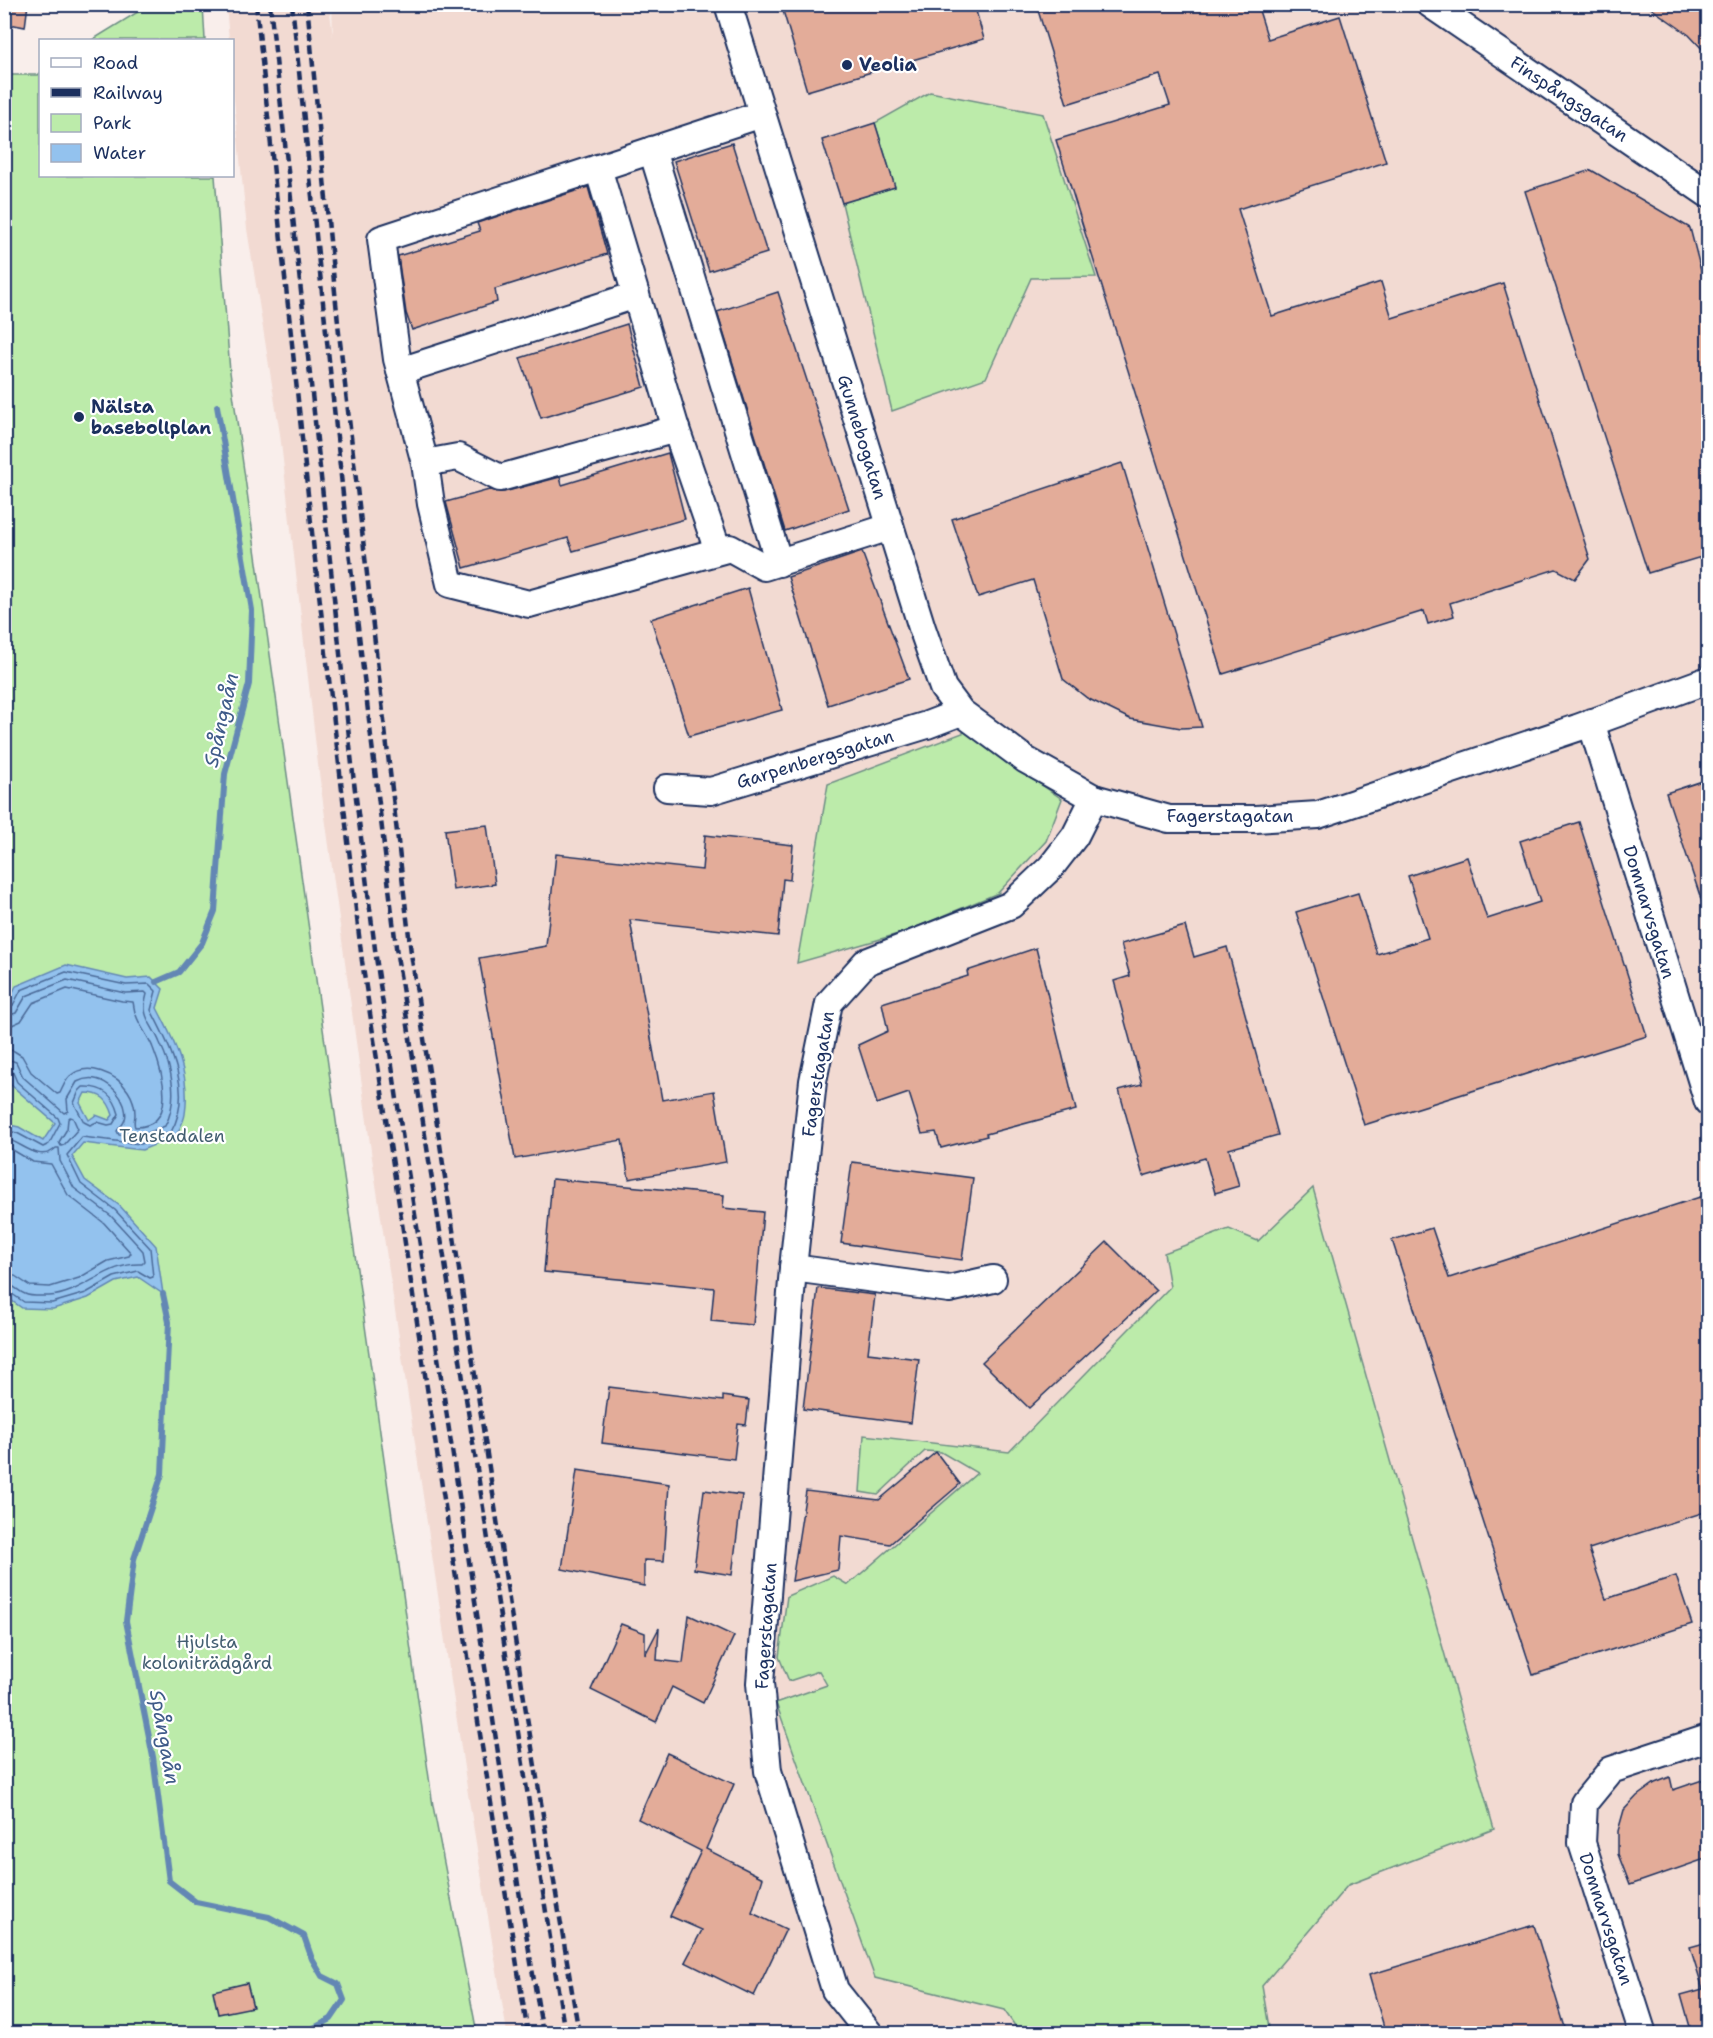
<svg xmlns="http://www.w3.org/2000/svg" width="1713" height="2038" font-family="'Shantell Sans',sans-serif">
  <style>
    .built { fill: #f2dad2 }
    .green { fill: #bcebaa; stroke: #6c8d84; stroke-width: 1.5 }
    .water { fill: #93c2ee; stroke: #6387b4; stroke-width: 1.5; fill-rule: evenodd }
    .lines { fill: none; stroke-linecap: round; stroke-linejoin: round }
    .shore { stroke: #4b6a98; stroke-width: 1.5 }
    .stream { stroke: #6387b4; stroke-width: 6 }
    .building { fill: #e3ac99; stroke: #1b2f5e; stroke-width: 1.5 }
    .minor-casing { stroke: #1b2f5e; stroke-width: 30 }
    .minor { stroke: #fff; stroke-width: 26 }
    .rail { stroke: #1b2f5e; stroke-width: 4.5; stroke-dasharray: 9 4.5; stroke-linecap: butt }
    .poi-dot { fill: #1b2f5e; stroke: #fff; stroke-width: 2 }
    .labels { text-anchor: middle; stroke-width: 4.5; stroke-linejoin: round; paint-order: stroke }
    .poi-label { font-size: 18px; font-weight: bold; fill: #1b2f5e; stroke: #fff; text-anchor: start }
    .street-label { font-size: 18px; fill: #1b2f5e; stroke: #fff }
    .park-label { font-size: 18px; fill: #435e71; stroke: #fff }
    .water-label { font-size: 20px; font-style: italic; fill: #3f5b89; stroke: #fff }
  </style>
  <rect width="100%" height="100%" fill="#f9eeeb"/>
  <filter id="ink" filterUnits="userSpaceOnUse"><feTurbulence type="fractalNoise" baseFrequency=".0167" numOctaves="2"/><feDisplacementMap in="SourceGraphic" scale="12" xChannelSelector="R" yChannelSelector="G"/><feConvolveMatrix kernelMatrix="1 2 1 2 8 2 1 2 1" color-interpolation-filters="sRGB"/></filter>
  <g filter="url(#ink)">
    <polygon class="built" points="332,4 1708,5 1708,2033 507,2033 468,1794 372,1158 319,773 280,434 247,229 233,90 232,40 229,40 226,5 329,5 333,36"/>
    <g class="green">
      <polygon points="149,5 203,5 205,40 92,40"/>
      <polygon points="40,73 40,176 215,176 230,372 433,1806 477,2033 5,2033 4,75 38,75"/>
      <polygon points="930,92 1043,114 1096,277 1031,278 986,378 892,411 842,203 895,187 875,123"/>
      <polygon points="965,732 1062,799 1046,841 998,893 905,932 797,963 828,784"/>
      <polygon points="1313,1188 1494,1829 1348,1885 1262,1986 1270,2033 1020,2033 1004,2010 875,1978 776,1703 827,1685 819,1671 789,1681 779,1657 787,1596 833,1576 848,1585 977,1473 941,1452 925,1451 878,1495 860,1492 864,1435 1009,1452 1170,1287 1164,1253 1229,1229 1258,1241"/>
    </g>
    <path class="water" d="M66,965L127,979L151,977L163,989L157,1008C175,1042 191,1075 185,1114C184,1122 179,1129 176,1136L142,1150L83,1143L72,1156L85,1180L120,1206L156,1246L163,1294L138,1277L116,1282L88,1298L53,1309L22,1308L5,1296V1124L19,1127L43,1141L55,1123L11,1085L5,1062V1008L16,986ZM85,1093C101,1093 108,1099 113,1115L109,1120L96,1115L89,1120L80,1103Z"/>
    <g class="lines">
      <g class="shore">
        <path d="M4,1009L12,1007L21,990L66,972L126,985L149,984L156,991L151,1010C170,1047 194,1091 171,1132L141,1144L82,1137L67,1155L81,1184L115,1210L150,1248L153,1277L150,1278L138,1271L114,1277L86,1293L52,1303L24,1302L9,1292L4,1291"/>
        <path d="M4,1017L16,1013L26,996L67,980L125,993L145,992L147,994C140,1017 152,1023 160,1043C172,1068 179,1100 165,1126L140,1136L119,1135L117,1131C120,1127 124,1124 125,1119C127,1114 125,1109 124,1105C117,1086 96,1072 77,1082L67,1099L68,1111L64,1113L23,1077L16,1062L4,1058"/>
        <path d="M4,1026L12,1025L21,1021L33,1003L67,989L122,1001L133,1002C134,1006 134,1011 136,1015C140,1027 149,1037 153,1048C163,1073 178,1127 135,1127C133,1122 135,1119 135,1114C135,1106 132,1097 128,1091C117,1074 87,1061 70,1076C65,1081 63,1087 60,1093L57,1094L31,1072L22,1056L14,1051L4,1049"/>
        <polyline points="4,1066 11,1068 17,1082 58,1118 60,1123 49,1144 43,1147 17,1133 4,1130"/>
        <path d="M83,1087C103,1086 114,1095 119,1114L113,1124L108,1125L97,1122L90,1125L84,1122L74,1103L79,1091Z"/>
        <polygon points="70,1117 73,1118 78,1129 64,1145 61,1146 59,1142 67,1129 68,1119"/>
        <path d="M4,1138C22,1142 39,1164 56,1148H59L60,1161L74,1188L111,1216L143,1251L145,1261L142,1264C107,1262 83,1294 49,1296C42,1296 31,1297 25,1294C17,1291 14,1284 4,1284"/>
        <polyline points="4,1147 11,1149 33,1162 51,1164 68,1195 104,1223 131,1253 129,1256 108,1261 79,1278 50,1287 30,1286 15,1276 4,1275"/>
      </g>
      <g class="stream">
        <polyline points="156,982 179,972 202,943 215,911 225,774 249,684 252,610 217,406"/>
        <polyline points="163,1294 169,1322 162,1474 134,1559 126,1621 153,1757 169,1881 196,1902 269,1917 304,1936 312,1959 322,1976 338,1984 344,2000 331,2019 314,2028 312,2034"/>
      </g>
    </g>
    <g class="building">
      <polygon points="4,4 28,4 25,27 4,23"/>
      <polygon points="781,4 974,4 984,39 807,91"/>
      <polygon points="1036,4 1257,4 1268,39 1340,16 1386,162 1238,209 1272,316 1381,282 1392,318 1503,283 1590,559 1575,579 1556,569 1450,603 1454,616 1428,624 1424,611 1223,674 1056,140 1170,105 1160,75 1067,104"/>
      <polygon points="1645,4 1708,4 1708,55 1689,35"/>
      <polygon points="875,123 895,187 842,203 822,140"/>
      <polygon points="732,143 767,253 709,271 674,161"/>
      <polygon points="1591,170 1690,228 1708,298 1708,555 1648,573 1525,191"/>
      <polygon points="588,187 607,254 495,289 497,302 412,330 406,313 398,256 480,231 477,223"/>
      <polygon points="778,292 849,509 785,531 717,312"/>
      <polygon points="627,324 644,387 541,418 520,358"/>
      <polygon points="668,453 685,519 573,551 568,538 464,568 446,502 489,490 504,492 560,477 562,485"/>
      <polygon points="1122,463 1202,727 1181,728 1130,719 1087,698 1063,679 1033,580 978,597 952,519"/>
      <polygon points="862,552 909,679 828,705 788,577"/>
      <polygon points="748,588 782,710 689,736 651,619"/>
      <polygon points="1708,779 1708,911 1705,911 1666,793"/>
      <polygon points="1579,822 1647,1036 1364,1125 1296,912 1358,893 1377,954 1428,938 1408,876 1467,857 1487,919 1540,902 1520,841"/>
      <polygon points="487,825 495,884 453,890 445,830"/>
      <polygon points="705,835 793,845 790,880 783,879 778,936 630,920 662,1100 714,1091 726,1162 629,1179 622,1140 515,1159 479,958 546,946 556,854 702,870"/>
      <polygon points="1185,926 1194,957 1227,947 1278,1135 1229,1149 1239,1186 1215,1193 1205,1158 1143,1176 1119,1090 1142,1084 1114,981 1130,976 1121,944"/>
      <polygon points="1036,948 1076,1110 986,1134 987,1136 941,1148 936,1132 922,1134 909,1093 877,1104 858,1045 888,1031 882,1003 968,976 967,971"/>
      <polygon points="852,1162 973,1178 962,1260 841,1243"/>
      <polygon points="552,1179 724,1195 723,1208 763,1212 753,1325 711,1321 714,1288 544,1272"/>
      <polygon points="1700,1197 1708,1224 1708,1511 1589,1549 1606,1599 1676,1576 1692,1624 1533,1675 1392,1240 1432,1228 1449,1278"/>
      <polygon points="1107,1242 1156,1291 1029,1408 982,1362"/>
      <polygon points="818,1288 875,1295 868,1353 919,1359 911,1423 803,1409"/>
      <polygon points="609,1387 723,1401 723,1396 749,1400 746,1425 738,1424 734,1459 602,1443"/>
      <polygon points="936,1452 960,1484 890,1544 841,1536 838,1570 792,1581 806,1491 879,1500"/>
      <polygon points="577,1470 669,1484 664,1561 644,1560 644,1586 562,1569"/>
      <polygon points="704,1490 742,1495 732,1575 694,1569"/>
      <polygon points="689,1615 734,1636 703,1703 672,1687 656,1722 591,1690 621,1624 645,1633 645,1655 659,1628 657,1660 683,1663"/>
      <polygon points="667,1753 734,1784 706,1849 763,1878 752,1913 786,1929 754,1996 685,1962 702,1930 670,1916 701,1851 638,1819"/>
      <polygon points="1670,1777 1673,1790 1708,1778 1708,1858 1630,1885 1618,1854 1618,1831 1624,1810 1637,1796 1655,1783"/>
      <polygon points="1534,1925 1567,2034 1386,2034 1369,1975"/>
      <polygon points="1708,1942 1708,2034 1692,2034 1681,1995 1703,1989 1690,1947"/>
      <polygon points="247,1983 253,2007 218,2014 213,1991"/>
    </g>
    <g class="lines">
      <defs>
        <g id="minor">
          <polyline points="728,4 922,628 943,688 961,712 1026,760 1094,798 1169,819 1256,819 1318,815 1577,728 1708,680"/>
          <polyline points="1430,4 1708,194"/>
          <polyline points="652,150 779,563"/>
          <polyline points="598,168 762,114"/>
          <polyline points="400,371 636,295"/>
          <polyline points="425,463 397,359 381,239 598,168 676,429"/>
          <polyline points="718,551 676,429 500,478 458,457 425,463 431,504 450,584 529,604 730,548 764,567 890,527"/>
          <polyline points="1591,722 1708,1102"/>
          <polyline points="667,788 711,791 927,725 961,712"/>
          <polyline points="793,1268 949,1289 993,1279"/>
          <polyline points="870,2034 835,1990 768,1771 760,1683 793,1268 813,1081 829,1003 866,962 1011,905 1051,867 1075,836 1094,798"/>
          <polyline points="1643,2034 1582,1843 1584,1803 1611,1770 1708,1738"/>
        </g>
      </defs>
      <use href="#minor" class="minor-casing"/>
      <use href="#minor" class="minor"/>
      <g class="rail">
        <polyline points="256,4 314,551 362,961 476,1709 528,2034"/>
        <polyline points="270,4 353,774 376,957 404,1147 434,1331 519,1891 543,2034"/>
        <polyline points="292,4 348,543 397,955 565,2034"/>
        <polyline points="307,4 339,333 411,953 525,1705 579,2034"/>
      </g>
    </g>
  </g>
  <g class="poi-dot">
    <circle cx="847" cy="65" r="6"/>
    <circle cx="79" cy="417" r="6"/>
  </g>
  <g class="labels">
    <g class="poi-label">
      <text x="859" y="71">Veolia</text>
      <text x="91" y="413">Nälsta<tspan x="91" dy="21">basebollplan</tspan></text>
    </g>
    <g class="street-label">
      <text transform="translate(1569 99) rotate(34)" y="6">Finspångsgatan</text>
      <text transform="translate(862 437) rotate(73)" y="6">Gunnebogatan</text>
      <text transform="translate(815 759) rotate(-17)" y="6">Garpenbergsgatan</text>
      <text x="1230" y="822">Fagerstagatan</text>
      <text transform="translate(1649 912) rotate(73)" y="6">Domnarvsgatan</text>
      <text transform="translate(818 1074) rotate(-81)" y="6">Fagerstagatan</text>
      <text transform="translate(766 1626) rotate(-86)" y="6">Fagerstagatan</text>
      <text transform="translate(1606 1919) rotate(72)" y="6">Domnarvsgatan</text>
    </g>
    <g class="park-label">
      <text x="172" y="1142">Tenstadalen</text>
      <text x="207" y="1648">Hjulsta<tspan x="207" dy="21">koloniträdgård</tspan></text>
    </g>
    <g class="water-label">
      <text transform="translate(221 720) rotate(-77)" y="7">Spångaån</text>
      <text transform="translate(165 1737) rotate(80)" y="7">Spångaån</text>
    </g>
  </g>
  <rect width="1713" height="2038" fill="none" stroke="#fff" stroke-width="24"/>
  <rect x="12" y="12" width="1689" height="2014" fill="none" stroke="#1b2f5e" stroke-width="2" filter="url(#ink)"/>
  <rect x="39" y="39" width="195" height="138" fill="#ffffff" stroke="#a4acbf" stroke-width="1.5"/>
  <rect x="51" y="58" width="30" height="9" fill="#ffffff" stroke="#a4acbf" stroke-width="1.5"/>
  <text x="93" y="69" font-size="18" fill="#1b2f5e">Road</text>
  <rect x="51" y="88" width="30" height="9" fill="#1b2f5e" stroke="#a4acbf" stroke-width="1.5"/>
  <text x="93" y="99" font-size="18" fill="#1b2f5e">Railway</text>
  <rect x="51" y="114" width="30" height="18" fill="#bcebaa" stroke="#a4acbf" stroke-width="1.5"/>
  <text x="93" y="129" font-size="18" fill="#1b2f5e">Park</text>
  <rect x="51" y="144" width="30" height="18" fill="#93c2ee" stroke="#a4acbf" stroke-width="1.5"/>
  <text x="93" y="159" font-size="18" fill="#1b2f5e">Water</text>
</svg>
